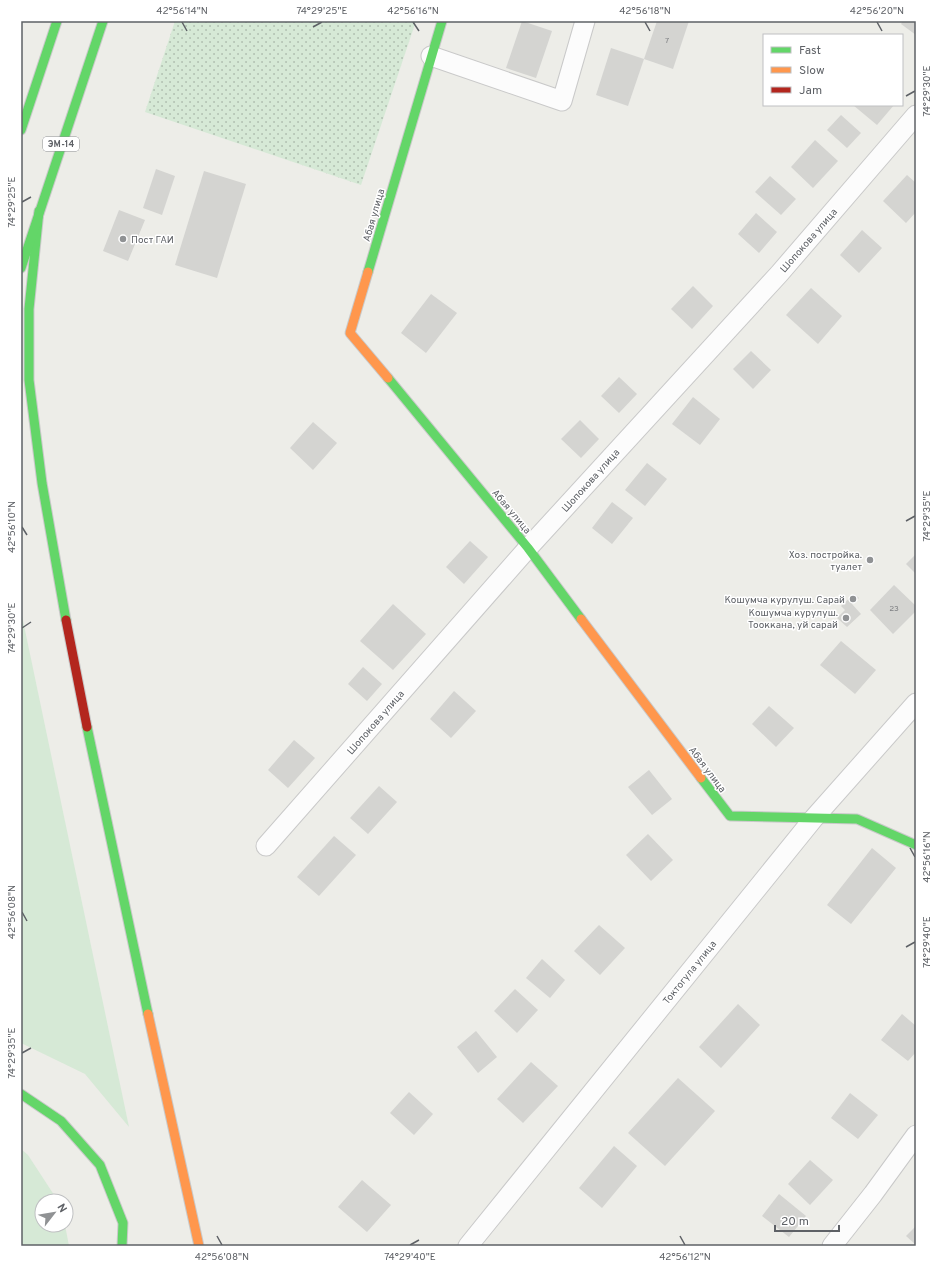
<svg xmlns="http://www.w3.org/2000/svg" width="937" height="1267" font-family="Overpass,sans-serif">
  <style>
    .grass { fill: #d6e9d6 }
    .park { fill: url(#park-dots) }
    .building { fill: #d4d4d1 }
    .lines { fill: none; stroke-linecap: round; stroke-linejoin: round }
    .street-casing { stroke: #c9c9c9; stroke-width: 21 }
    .fast-casing { stroke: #c9c9c9; stroke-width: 11 }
    .slow-casing { stroke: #c9c9c9; stroke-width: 11 }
    .jam-casing { stroke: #c9c9c9; stroke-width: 11 }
    .street { stroke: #fcfcfc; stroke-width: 19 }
    .fast { stroke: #63d668; stroke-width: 9 }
    .slow { stroke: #ff974d; stroke-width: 9 }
    .jam { stroke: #b3261e; stroke-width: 9 }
    .ticks { fill: none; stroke: #5e6166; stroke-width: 1.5 }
    .poi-dot { fill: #909294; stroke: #fff; stroke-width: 1.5 }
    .labels { text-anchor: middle; stroke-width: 3; stroke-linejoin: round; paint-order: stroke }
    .number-label { font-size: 8px; fill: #7d7f82 }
    .shield { fill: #fff; stroke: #8e9094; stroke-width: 1 }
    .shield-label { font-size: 9px; font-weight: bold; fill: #5e6166 }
    .street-label { font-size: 10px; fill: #5e6166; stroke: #fff }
    .poi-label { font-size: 10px; fill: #5e6166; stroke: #fff; text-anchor: end }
    .neatline { fill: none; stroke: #5e6166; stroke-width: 1.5 }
    .ticks-label { font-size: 10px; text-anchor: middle; fill: #5e6166 }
  </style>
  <defs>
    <pattern id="park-dots" width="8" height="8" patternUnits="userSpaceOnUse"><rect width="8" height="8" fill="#d6e9d6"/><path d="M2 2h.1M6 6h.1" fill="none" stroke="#b1c0b1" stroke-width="1.8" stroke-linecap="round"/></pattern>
  </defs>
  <rect width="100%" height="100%" fill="#edede8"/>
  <g class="grass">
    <polygon points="21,611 129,1127 85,1074 21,1043"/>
    <polygon points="21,1149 28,1155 58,1201 42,1201 42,1225 65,1225 69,1246 21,1246"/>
  </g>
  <polygon class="park" points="175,21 416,21 361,185 145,112"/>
  <g class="building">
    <polygon points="522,21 552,31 536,78 506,68"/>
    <polygon points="657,21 689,21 673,69 644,59"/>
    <polygon points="903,21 916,21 916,35 901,24"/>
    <polygon points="611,48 644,59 628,106 596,95"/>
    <polygon points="853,105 894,105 877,125"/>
    <polygon points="841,115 861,133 847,148 827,130"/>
    <polygon points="815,140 838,161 813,188 791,167"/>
    <polygon points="156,169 175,176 162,215 143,208"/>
    <polygon points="204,171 246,184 217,278 175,265"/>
    <polygon points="907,175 916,183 916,212 906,223 883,201"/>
    <polygon points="770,176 796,199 781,215 755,192"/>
    <polygon points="119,210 145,220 128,261 103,251"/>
    <polygon points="756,213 777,232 759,253 738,234"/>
    <polygon points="862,230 882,248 859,273 840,255"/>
    <polygon points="693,286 713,306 692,329 671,309"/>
    <polygon points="811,288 842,316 818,344 786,315"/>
    <polygon points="431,294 457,313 426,353 401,333"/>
    <polygon points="751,351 771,370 753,389 733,369"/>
    <polygon points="619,377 637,394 619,413 601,396"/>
    <polygon points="693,397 720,419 700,445 672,424"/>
    <polygon points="580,420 599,439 581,458 561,439"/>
    <polygon points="313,422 337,443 313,470 290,448"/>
    <polygon points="647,463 667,479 645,506 625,490"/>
    <polygon points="612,502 633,518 612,544 592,528"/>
    <polygon points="470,541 488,557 464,584 446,567"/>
    <polygon points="916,554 916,574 906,564"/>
    <polygon points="871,556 875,559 870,564 866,561"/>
    <polygon points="894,585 916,606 916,611 893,634 870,610"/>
    <polygon points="854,594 859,598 852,604 861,614 847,627 837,618 845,610 841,606"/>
    <polygon points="393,604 426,634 393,670 360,641"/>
    <polygon points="841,641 876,670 855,694 820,665"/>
    <polygon points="363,667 382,684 367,701 348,684"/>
    <polygon points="454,691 476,711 451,738 430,719"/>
    <polygon points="769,706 794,728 776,747 752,724"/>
    <polygon points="294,740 315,758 288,788 268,770"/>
    <polygon points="649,770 672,799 652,815 628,787"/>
    <polygon points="379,786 397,802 368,834 350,818"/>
    <polygon points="648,834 673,860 651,881 626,855"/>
    <polygon points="334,836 356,855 319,896 297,877"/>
    <polygon points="872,848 896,868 851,924 827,905"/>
    <polygon points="599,925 625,948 600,975 574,951"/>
    <polygon points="542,959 565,980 550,998 526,978"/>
    <polygon points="515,989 538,1010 517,1033 494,1011"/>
    <polygon points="738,1004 760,1025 721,1068 699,1047"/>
    <polygon points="902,1014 916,1026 916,1052 908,1061 881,1040"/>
    <polygon points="476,1031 497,1057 478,1073 457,1047"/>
    <polygon points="531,1062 558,1086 523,1123 497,1099"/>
    <polygon points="678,1078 715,1111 665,1166 628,1133"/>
    <polygon points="409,1092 433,1114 414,1135 390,1113"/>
    <polygon points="850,1093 878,1115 858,1139 831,1118"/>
    <polygon points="614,1146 637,1166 602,1208 579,1188"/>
    <polygon points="810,1160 833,1180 810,1205 788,1184"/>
    <polygon points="362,1180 391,1205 367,1232 338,1207"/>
    <polygon points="779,1194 806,1216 789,1237 762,1216"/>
    <polygon points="916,1226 916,1245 906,1236"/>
  </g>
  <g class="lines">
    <defs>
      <g id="street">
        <polyline points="431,56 562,101 585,21"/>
        <polyline points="266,846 528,548 779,274 916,115"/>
        <polyline points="468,1246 814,818 916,703"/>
        <polyline points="832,1246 873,1194 916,1135"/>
      </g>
      <g id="fast">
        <polyline points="21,130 57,21"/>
        <polyline points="39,211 29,309 29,380 42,483 66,620"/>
        <polyline points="21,268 103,21"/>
        <polyline points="368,272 442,21"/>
        <polyline points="388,378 528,548 581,619"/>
        <polyline points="87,727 148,1014"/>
        <polyline points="701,778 730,816 857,819 916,845"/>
        <polyline points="21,1094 61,1121 100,1165 123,1223 122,1246"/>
      </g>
      <g id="slow">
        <polyline points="368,272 350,333 388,378"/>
        <polyline points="581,619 701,778"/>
        <polyline points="148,1014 199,1246"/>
      </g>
      <polyline id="jam" points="66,620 87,727"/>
    </defs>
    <use href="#street" class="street-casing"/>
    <use href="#fast" class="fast-casing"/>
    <use href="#slow" class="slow-casing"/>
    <use href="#jam" class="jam-casing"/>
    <use href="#street" class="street"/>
    <use href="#fast" class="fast"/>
    <use href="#slow" class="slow"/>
    <use href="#jam" class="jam"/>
  </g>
  <path class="ticks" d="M182,22L187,31M413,22L419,31M645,22L650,31M877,22L882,31M313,27L322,22M906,96L915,91M22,202L31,197M906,521L915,516M22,527L27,535M22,628L31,622M910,848L915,857M22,912L27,921M906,947L915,942M22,1053L31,1048M217,1236L222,1245M680,1236L685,1245M410,1245L419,1240"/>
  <g class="poi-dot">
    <circle cx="123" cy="239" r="4"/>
    <circle cx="870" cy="560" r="4"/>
    <circle cx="853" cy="599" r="4"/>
    <circle cx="846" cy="618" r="4"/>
  </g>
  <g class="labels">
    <g class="number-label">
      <text x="667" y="43">7</text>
      <text x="894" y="611">23</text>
    </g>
    <rect class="shield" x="43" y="137" width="36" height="14" rx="3"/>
    <g class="shield-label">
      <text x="61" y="147">ЭМ-14</text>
    </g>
    <g class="street-label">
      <text transform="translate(373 215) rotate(-74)" y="4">Абая улица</text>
      <text transform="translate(808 240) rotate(-49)" y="4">Шопокова улица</text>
      <text transform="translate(590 480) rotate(-48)" y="4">Шопокова улица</text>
      <text transform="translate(512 511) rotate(50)" y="4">Абая улица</text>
      <text transform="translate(375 722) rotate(-49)" y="4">Шопокова улица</text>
      <text transform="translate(708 769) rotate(53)" y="4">Абая улица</text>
      <text transform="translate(689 972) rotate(-51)" y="4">Токтогула улица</text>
    </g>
    <g class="poi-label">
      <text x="131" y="243" text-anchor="start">Пост ГАИ</text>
      <text x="862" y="558">Хоз. постройка.<tspan x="862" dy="12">туалет</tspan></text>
      <text x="845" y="603">Кошумча курулуш. Сарай</text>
      <text x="838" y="616">Кошумча курулуш.<tspan x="838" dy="12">Тооккана, уй сарай</tspan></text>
    </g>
  </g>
  <rect width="937" height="1267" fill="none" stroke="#ffffff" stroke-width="44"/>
  <rect x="763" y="34" width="140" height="72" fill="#ffffff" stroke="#bfc0c2"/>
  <rect x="771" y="47" width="20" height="6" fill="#63d668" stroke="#bfc0c2"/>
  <text x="799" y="54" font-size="12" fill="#5e6166">Fast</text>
  <rect x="771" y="67" width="20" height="6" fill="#ff974d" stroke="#bfc0c2"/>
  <text x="799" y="74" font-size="12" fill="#5e6166">Slow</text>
  <rect x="771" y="87" width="20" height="6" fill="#b3261e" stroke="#bfc0c2"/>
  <text x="799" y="94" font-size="12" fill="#5e6166">Jam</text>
  <g transform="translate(54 1213) rotate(59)"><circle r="19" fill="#ffffff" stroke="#bfc0c2"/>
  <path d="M0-3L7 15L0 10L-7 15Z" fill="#909294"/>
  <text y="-6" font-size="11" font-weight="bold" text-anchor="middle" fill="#5e6166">N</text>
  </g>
  <path d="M775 1225v6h64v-6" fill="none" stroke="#5e6166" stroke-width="2"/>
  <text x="781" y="1225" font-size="12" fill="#5e6166" stroke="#ffffff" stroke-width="3" paint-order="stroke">20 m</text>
  <rect x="22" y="22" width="893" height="1223" class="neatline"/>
  <g class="ticks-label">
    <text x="182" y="14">42°56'14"N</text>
    <text x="322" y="14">74°29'25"E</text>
    <text x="413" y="14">42°56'16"N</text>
    <text x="645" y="14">42°56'18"N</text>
    <text x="877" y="14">42°56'20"N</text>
    <text transform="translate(926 91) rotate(-90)" y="4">74°29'30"E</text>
    <text transform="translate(11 202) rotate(-90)" y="4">74°29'25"E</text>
    <text transform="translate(926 516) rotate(-90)" y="4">74°29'35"E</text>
    <text transform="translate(11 527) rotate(-90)" y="4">42°56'10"N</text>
    <text transform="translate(11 628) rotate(-90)" y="4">74°29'30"E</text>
    <text transform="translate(926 857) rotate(-90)" y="4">42°56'16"N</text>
    <text transform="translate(11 912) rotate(-90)" y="4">42°56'08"N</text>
    <text transform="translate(926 942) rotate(-90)" y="4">74°29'40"E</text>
    <text transform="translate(11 1053) rotate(-90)" y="4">74°29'35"E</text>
    <text x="222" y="1260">42°56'08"N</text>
    <text x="410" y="1260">74°29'40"E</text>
    <text x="685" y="1260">42°56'12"N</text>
  </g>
</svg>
